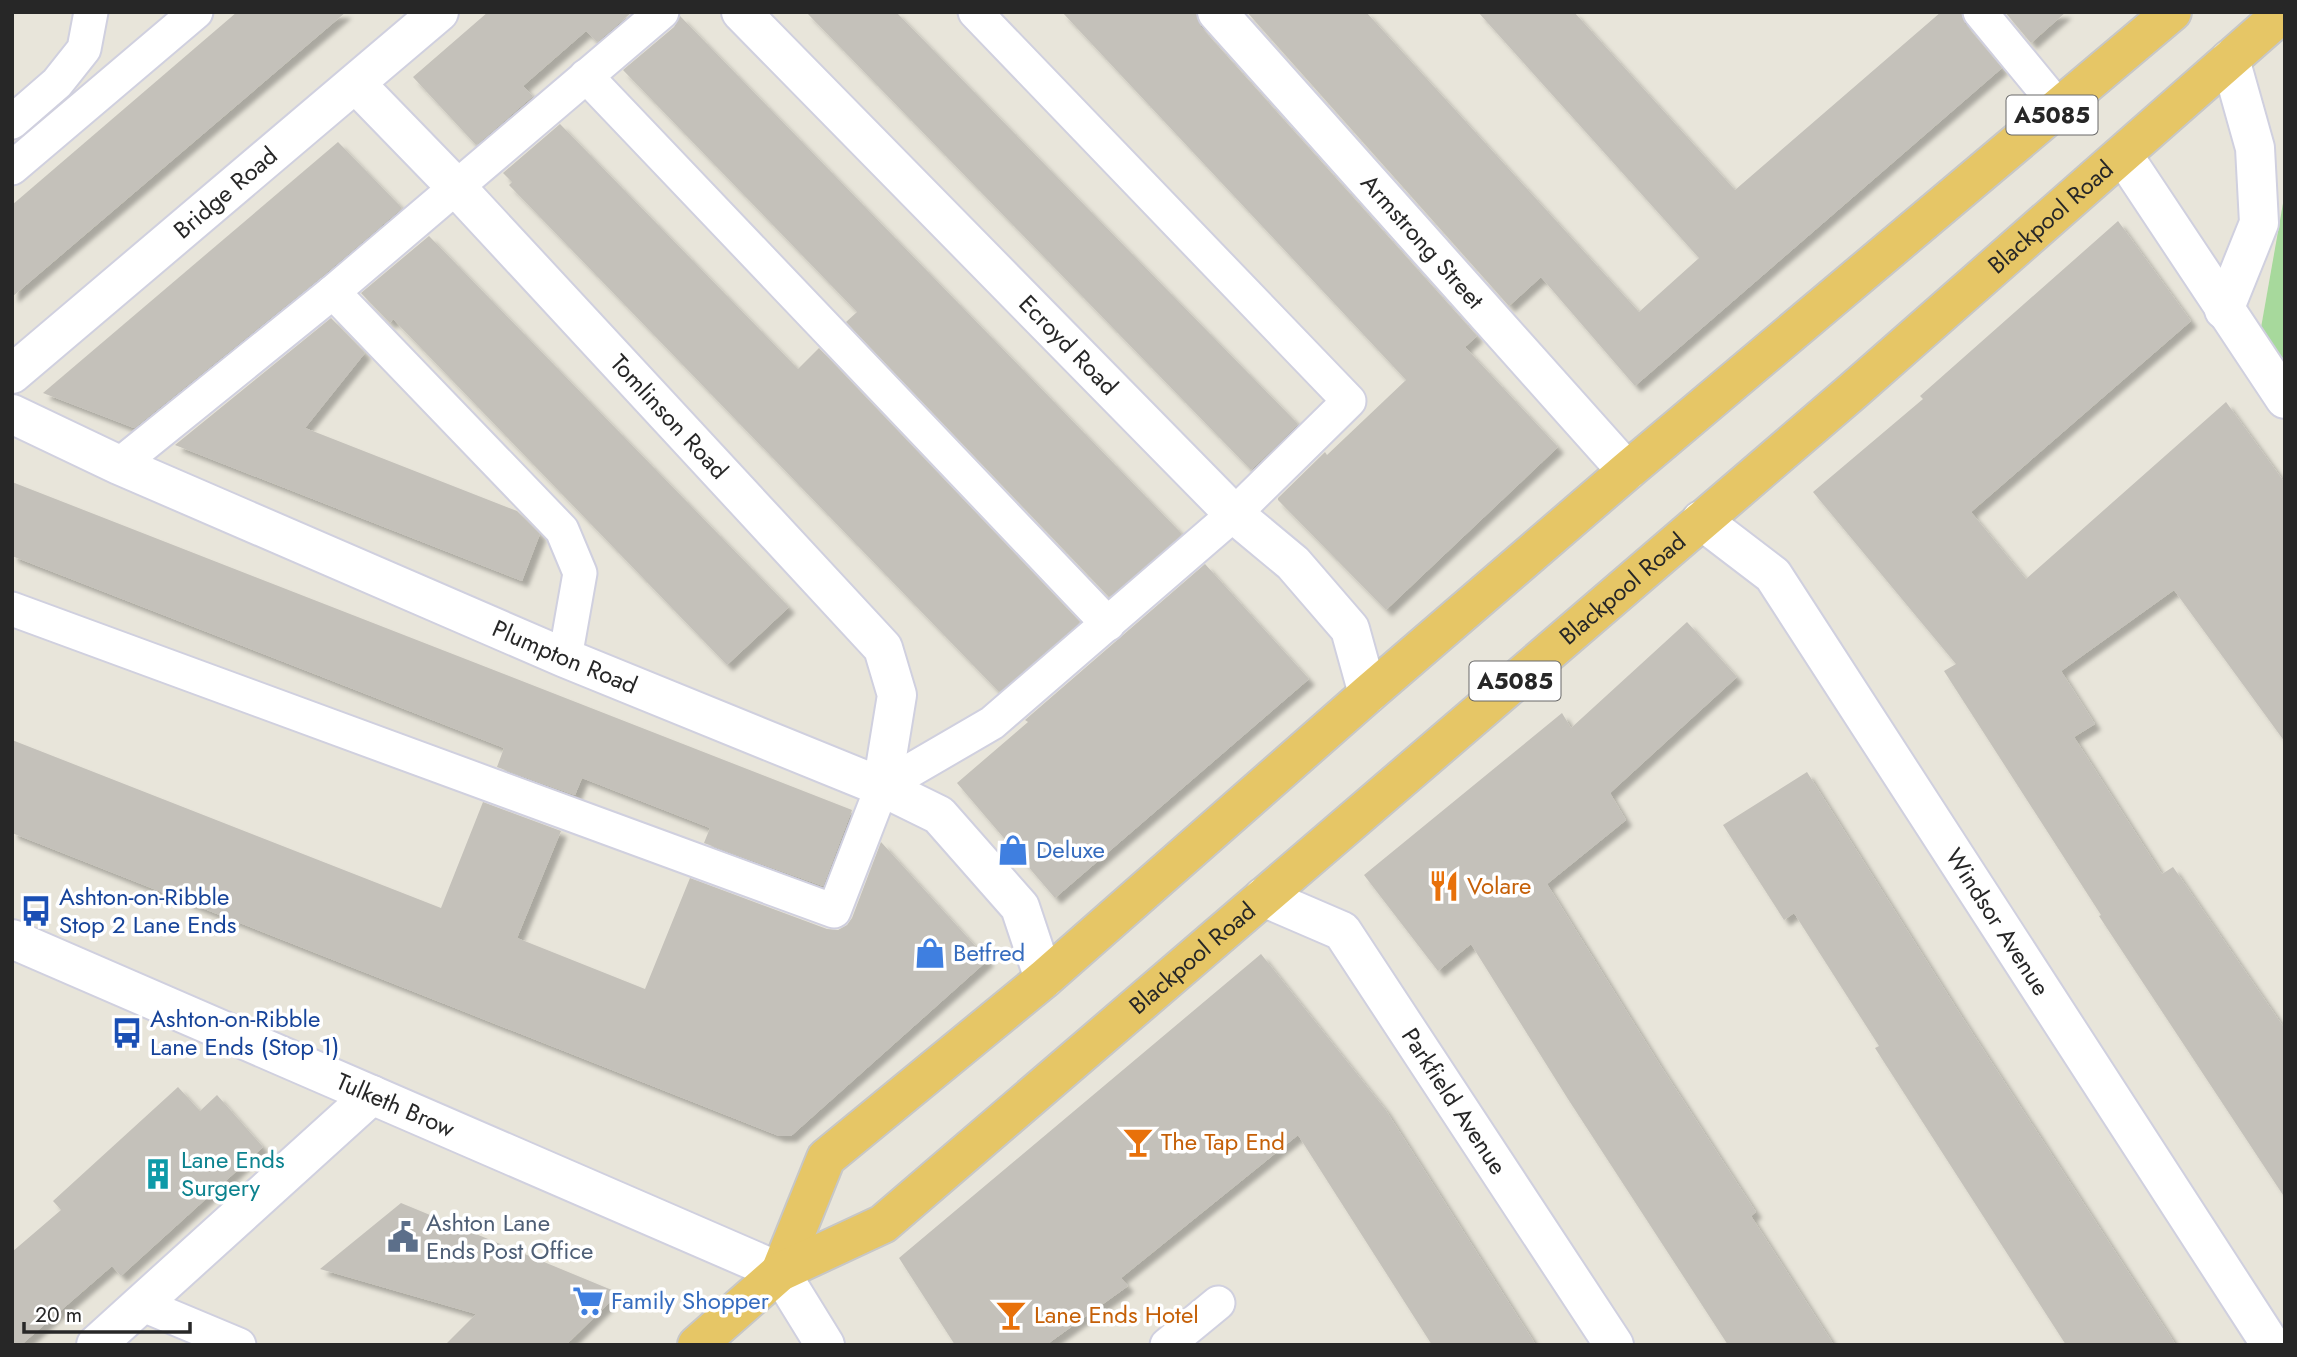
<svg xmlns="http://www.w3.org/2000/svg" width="2297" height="1357" font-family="Jost,sans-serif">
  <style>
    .green { fill: #a7d99c }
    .building { fill: #c4c1ba; filter: url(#shadow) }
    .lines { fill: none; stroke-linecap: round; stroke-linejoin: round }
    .service-casing { stroke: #d0d0df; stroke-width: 37 }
    .minor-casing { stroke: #d0d0df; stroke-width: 42 }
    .tertiary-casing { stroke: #d0d0df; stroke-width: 42 }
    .secondary-casing { stroke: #d0d0df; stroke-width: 42 }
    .trunk-casing { stroke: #c7c7c7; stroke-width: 42 }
    .service { stroke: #fff; stroke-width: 33 }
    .minor { stroke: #fff; stroke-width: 38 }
    .tertiary { stroke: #fff; stroke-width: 38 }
    .secondary { stroke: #fff; stroke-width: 38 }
    .trunk { stroke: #e6c666; stroke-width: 38 }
    .labels { text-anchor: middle; stroke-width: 7; stroke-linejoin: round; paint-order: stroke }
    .shield { fill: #fff; stroke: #686868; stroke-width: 2 }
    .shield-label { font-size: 23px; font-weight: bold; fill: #272727 }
    .street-label { font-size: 24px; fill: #272727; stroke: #fff }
    .shop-label { font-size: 24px; fill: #366cbe; stroke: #fff; text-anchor: start }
    .food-label { font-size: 24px; fill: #c56008; stroke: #fff; text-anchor: start }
    .transit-label { font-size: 24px; fill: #164399; stroke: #fff; text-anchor: start }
    .culture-label { font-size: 24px; fill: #0d838f; stroke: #fff; text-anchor: start }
    .service-label { font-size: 24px; fill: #4e5e75; stroke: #fff; text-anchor: start }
  </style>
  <defs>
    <filter id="shadow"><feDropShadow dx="6" dy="6" stdDeviation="2" flood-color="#0004"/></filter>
  </defs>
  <rect width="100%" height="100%" fill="#e8e5da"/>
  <polygon class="green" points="2285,192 2285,398 2256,356"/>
  <g class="building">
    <polygon points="237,12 346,12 12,297 12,205"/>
    <polygon points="488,12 632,12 597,42 586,31 523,86 533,96 476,145 413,77"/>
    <polygon points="806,12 896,12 1298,424 1251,470"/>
    <polygon points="1062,12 1196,12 1201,27 1477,336 1465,347 1558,447 1386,610 1278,500 1278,498 1325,452 1327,455 1406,380"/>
    <polygon points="1247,12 1366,12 1639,312 1699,258 1478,12 1574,12 1735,190 1941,12 1961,12 1965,24 2002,68 1635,386 1541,277 1509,306"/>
    <polygon points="2005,12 2066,12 2031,43"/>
    <polygon points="680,16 1182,534 1109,597 846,322 857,312 623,70 674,27"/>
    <polygon points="560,124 798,369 819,348 1080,622 999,692 509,185 512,182 503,173"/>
    <polygon points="338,142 402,208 321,277 134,428 43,393"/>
    <polygon points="2118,221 2191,321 1971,512 2026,579 2226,402 2285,483 2285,742 2174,590 2061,671 2095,724 2074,737 2162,874 2173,867 2285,1029 2285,1198 2099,916 2101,915 1944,671 1956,664 1813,492 1923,399 1920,396"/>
    <polygon points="429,236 789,607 727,665 393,319 390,323 361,293"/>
    <polygon points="331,318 365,353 305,428 517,511 540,534 522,581 175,445"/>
    <polygon points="12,482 852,810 823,886 704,843 710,828 582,778 575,795 497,767 504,748 12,556"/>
    <polygon points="1205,564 1309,679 1055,898 957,783 1028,722 1025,720"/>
    <polygon points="1687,622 1737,677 1610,793 1626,820 1547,884 1660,1065 1756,1212 1751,1216 1834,1345 1728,1345 1568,1099 1471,944 1438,971 1364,875 1562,713 1571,728"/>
    <polygon points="12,740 441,908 483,802 561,831 517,938 645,989 690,878 827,929 838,930 847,925 852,918 881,842 988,960 791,1136 779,1136 12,833"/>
    <polygon points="1807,772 1962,1017 2176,1345 2066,1345 1875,1048 1879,1046 1794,913 1784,920 1723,825"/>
    <polygon points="1261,954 1385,1109 1536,1345 1432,1345 1298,1135 1121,1278 1128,1286 1046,1345 955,1345 899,1258"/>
    <polygon points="178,1087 200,1111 217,1095 263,1147 121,1276 112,1266 21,1345 12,1345 12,1252 61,1210 53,1201"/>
    <polygon points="401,1203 619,1293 566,1345 445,1345 476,1314 320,1269"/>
  </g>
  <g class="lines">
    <defs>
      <g id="service">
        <polyline points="1980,12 2060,109"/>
        <polyline points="586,76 1108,624"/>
        <polyline points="12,122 57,83 84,49 91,12"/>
        <polyline points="12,168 196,12"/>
        <polyline points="333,292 562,530 580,573 565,658"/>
        <polyline points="119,465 333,292 662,12"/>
        <polyline points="12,609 834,911 882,787 992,723 1234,514 1349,401 975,12"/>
        <polyline points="141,1304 239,1345"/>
        <polyline points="1167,1345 1218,1303"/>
      </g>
      <g id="minor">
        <path id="s1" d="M741,12L1234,514L1293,563L1350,629L1368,694"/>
        <path id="s2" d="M1217,12L1627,471"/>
        <path id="s3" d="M356,84L456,187L883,648L897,695L882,787"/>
        <polyline points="2123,155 2285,399"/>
        <polyline points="2224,310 2259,223 2255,148 2230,59"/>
        <path id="s4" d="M12,374L439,12"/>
        <path id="s5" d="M12,414L119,465L565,658L882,787L939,815L1020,907L1044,979"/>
        <path id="s6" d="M1701,520L1773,575L2271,1345"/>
        <path id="s7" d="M1263,897L1342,931L1614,1345"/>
        <polyline points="96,1345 372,1095"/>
      </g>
      <g id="tertiary">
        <path id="s8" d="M12,939L780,1272"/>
      </g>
      <polyline id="secondary" points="780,1272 825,1345"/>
      <g id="trunk">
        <polyline points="780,1272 826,1158 1044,979 1368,694 1627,471 2172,12"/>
        <path id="s9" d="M697,1345L780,1272L883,1224L1853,391L2284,12"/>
      </g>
    </defs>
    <use href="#service" class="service-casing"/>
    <use href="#minor" class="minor-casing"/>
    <use href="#tertiary" class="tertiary-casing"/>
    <use href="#secondary" class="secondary-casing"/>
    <use href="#trunk" class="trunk-casing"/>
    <use href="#service" class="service"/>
    <use href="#minor" class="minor"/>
    <use href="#tertiary" class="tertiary"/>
    <use href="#secondary" class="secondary"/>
    <use href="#trunk" class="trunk"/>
  </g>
  <defs>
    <symbol id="shop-bare" viewBox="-9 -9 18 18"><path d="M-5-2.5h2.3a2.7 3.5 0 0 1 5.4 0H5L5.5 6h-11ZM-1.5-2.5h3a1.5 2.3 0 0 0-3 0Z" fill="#3f7fe0" stroke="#fff" stroke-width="2.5" paint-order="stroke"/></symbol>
    <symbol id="restaurant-bare" viewBox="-9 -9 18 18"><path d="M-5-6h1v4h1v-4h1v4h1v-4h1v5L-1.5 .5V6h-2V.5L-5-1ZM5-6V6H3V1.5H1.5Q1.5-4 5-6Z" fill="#e8710a" stroke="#fff" stroke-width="2.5" paint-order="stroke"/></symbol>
    <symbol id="bus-bare" viewBox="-9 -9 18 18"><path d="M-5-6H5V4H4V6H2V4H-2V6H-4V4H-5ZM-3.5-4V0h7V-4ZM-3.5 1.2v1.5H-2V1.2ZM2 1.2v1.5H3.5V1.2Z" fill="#1a4fb4" stroke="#fff" stroke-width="2.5" paint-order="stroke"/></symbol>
    <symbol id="bar-bare" viewBox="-9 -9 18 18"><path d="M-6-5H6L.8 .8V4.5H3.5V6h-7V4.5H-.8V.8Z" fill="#e8710a" stroke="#fff" stroke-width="2.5" paint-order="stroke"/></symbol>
    <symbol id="building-bare" viewBox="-9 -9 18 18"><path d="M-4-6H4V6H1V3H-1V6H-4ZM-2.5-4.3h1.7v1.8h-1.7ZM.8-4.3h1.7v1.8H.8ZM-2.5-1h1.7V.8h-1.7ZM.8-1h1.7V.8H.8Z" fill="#0f9aa8" stroke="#fff" stroke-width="2.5" paint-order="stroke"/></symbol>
    <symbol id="civic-bare" viewBox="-9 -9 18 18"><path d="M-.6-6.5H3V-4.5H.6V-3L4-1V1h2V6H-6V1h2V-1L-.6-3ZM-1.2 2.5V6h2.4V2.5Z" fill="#5c6f8a" stroke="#fff" stroke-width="2.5" paint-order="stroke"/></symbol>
    <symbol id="supermarket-bare" viewBox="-9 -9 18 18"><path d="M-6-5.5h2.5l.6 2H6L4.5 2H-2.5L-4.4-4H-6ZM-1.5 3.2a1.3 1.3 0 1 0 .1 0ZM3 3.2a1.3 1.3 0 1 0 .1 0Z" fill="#3f7fe0" stroke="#fff" stroke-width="2.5" paint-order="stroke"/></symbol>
  </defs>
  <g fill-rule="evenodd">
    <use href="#shop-bare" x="991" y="828" width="44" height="44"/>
    <use href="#restaurant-bare" x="1422" y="864" width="44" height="44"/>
    <use href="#bus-bare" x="14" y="889" width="44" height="44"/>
    <use href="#shop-bare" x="908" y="931" width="44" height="44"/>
    <use href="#bus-bare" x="105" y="1011" width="44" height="44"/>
    <use href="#bar-bare" x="1116" y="1120" width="44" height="44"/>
    <use href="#building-bare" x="136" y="1152" width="44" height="44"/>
    <use href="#civic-bare" x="381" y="1215" width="44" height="44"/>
    <use href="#supermarket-bare" x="566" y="1279" width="44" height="44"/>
    <use href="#bar-bare" x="989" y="1293" width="44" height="44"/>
  </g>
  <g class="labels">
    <g class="shield">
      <rect x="2006.5" y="95.5" width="91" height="39" rx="5"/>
      <rect x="1469.5" y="661.5" width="91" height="39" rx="5"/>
    </g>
    <g class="shield-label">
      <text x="2052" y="123">A5085</text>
      <text x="1515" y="689">A5085</text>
    </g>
    <g class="street-label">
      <text dy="8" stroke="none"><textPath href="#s4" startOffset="280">Bridge Road</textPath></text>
      <text dy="8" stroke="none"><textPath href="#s9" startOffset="1766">Blackpool Road</textPath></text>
      <text dy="8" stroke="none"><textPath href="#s2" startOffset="308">Armstrong Street</textPath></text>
      <text dy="8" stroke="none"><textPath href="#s1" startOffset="467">Ecroyd Road</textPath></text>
      <text dy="8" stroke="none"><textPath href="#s3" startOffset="457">Tomlinson Road</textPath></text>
      <text dy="8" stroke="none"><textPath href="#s9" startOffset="1199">Blackpool Road</textPath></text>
      <text dy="8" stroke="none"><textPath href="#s5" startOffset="604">Plumpton Road</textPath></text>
      <text dy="8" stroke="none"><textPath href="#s6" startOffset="504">Windsor Avenue</textPath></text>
      <text dy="8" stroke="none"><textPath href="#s9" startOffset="632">Blackpool Road</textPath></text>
      <text dy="8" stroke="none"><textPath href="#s7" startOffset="290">Parkfield Avenue</textPath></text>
      <text dy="8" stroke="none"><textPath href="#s8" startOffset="418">Tulketh Brow</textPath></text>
    </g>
    <g class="shop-label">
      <text x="1036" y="858">Deluxe</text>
      <text x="953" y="961">Betfred</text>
      <text x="611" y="1309">Family Shopper</text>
    </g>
    <g class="food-label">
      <text x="1467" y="894">Volare</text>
      <text x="1161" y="1150">The Tap End</text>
      <text x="1034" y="1323">Lane Ends Hotel</text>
    </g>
    <g class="transit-label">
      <text x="59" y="905">Ashton-on-Ribble<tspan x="59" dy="28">Stop 2 Lane Ends</tspan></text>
      <text x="150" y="1027">Ashton-on-Ribble<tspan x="150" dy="28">Lane Ends (Stop 1)</tspan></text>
    </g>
    <g class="culture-label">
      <text x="181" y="1168">Lane Ends<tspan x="181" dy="28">Surgery</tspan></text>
    </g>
    <g class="service-label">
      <text x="426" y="1231">Ashton Lane<tspan x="426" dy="28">Ends Post Office</tspan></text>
    </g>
  </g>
  <rect width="2297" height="1357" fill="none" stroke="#272727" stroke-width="28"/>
  <path d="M24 1322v10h166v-10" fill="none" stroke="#272727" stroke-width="3.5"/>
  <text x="35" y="1322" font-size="21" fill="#272727" stroke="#ffffff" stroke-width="5" paint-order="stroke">20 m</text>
</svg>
